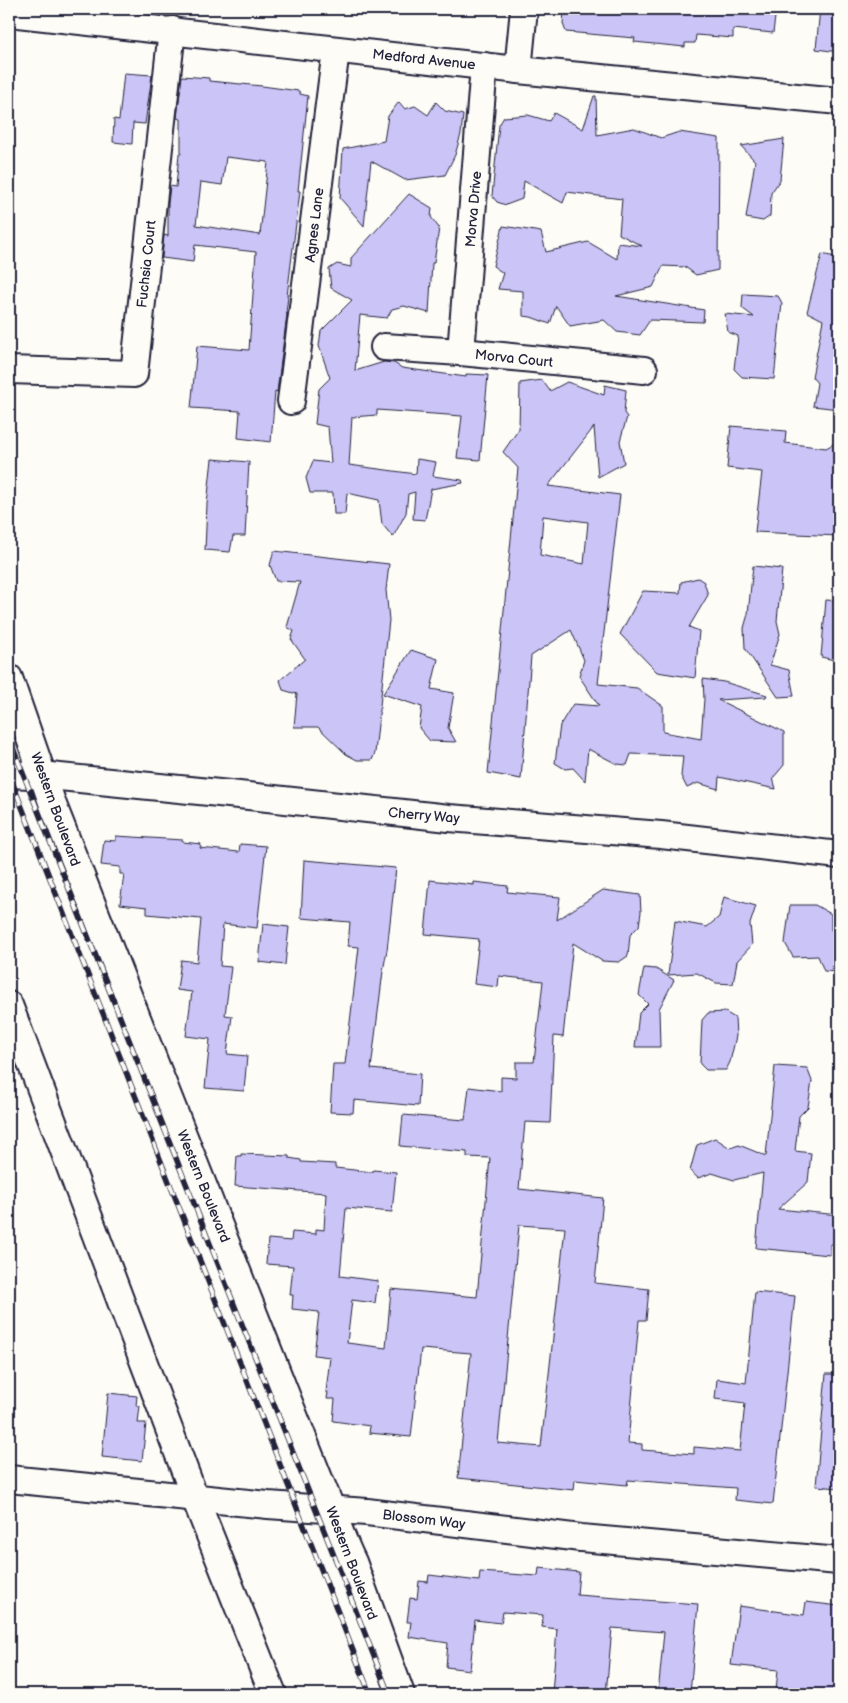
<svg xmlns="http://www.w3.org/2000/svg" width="848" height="1703" font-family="'Balsamiq Sans',sans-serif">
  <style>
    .building { fill: #cbc5f7; stroke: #22223b; fill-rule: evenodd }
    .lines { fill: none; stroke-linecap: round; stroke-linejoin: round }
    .minor-casing { stroke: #22223b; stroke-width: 30 }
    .minor { stroke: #fdfcf7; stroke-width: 26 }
    .rail-casing { stroke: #22223b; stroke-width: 5.5 }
    .rail { stroke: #fdfcf7; stroke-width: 4; stroke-dasharray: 11; stroke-linecap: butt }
    .labels { text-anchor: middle; stroke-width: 4; stroke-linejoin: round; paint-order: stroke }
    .street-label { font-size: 14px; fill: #22223b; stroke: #fdfcf7 }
  </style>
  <rect width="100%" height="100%" fill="#fdfcf7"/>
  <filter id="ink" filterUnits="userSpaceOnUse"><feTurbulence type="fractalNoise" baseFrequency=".02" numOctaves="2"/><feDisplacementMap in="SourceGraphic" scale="10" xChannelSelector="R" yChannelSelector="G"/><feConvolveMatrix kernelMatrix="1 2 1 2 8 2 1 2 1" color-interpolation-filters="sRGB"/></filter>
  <g filter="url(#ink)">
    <g class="building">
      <polygon points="564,9 776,9 773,33 733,29 733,38 696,35 695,43 685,43 685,47 634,42 635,38 566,32 563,24"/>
      <polygon points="820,9 839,9 839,52 816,49"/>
      <polygon points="124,73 152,75 145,124 133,123 132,144 113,142 114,119 119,120"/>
      <path d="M182,76L209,78V81L262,86L299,91L300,94L308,96L298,191H300L287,296H288L286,313L287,314L277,392L275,391L271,442L238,438L240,411L191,408L197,346L249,350L256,252L195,245L193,262L162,258L164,235L168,236V204L170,186L176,187L179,154H181V119L177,118ZM226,157L268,162L260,235L196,225L201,182L222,185Z"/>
      <polygon points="594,96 596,96 597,135 634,128 661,138 679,132 719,138 718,270 696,275 685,267 663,266 653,287 616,296 704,310 703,322 650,320 640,335 617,332 604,320 570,326 556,306 550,324 531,317 523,316 523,291 498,289 503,273 493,266 503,226 541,232 546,252 588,242 617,259 618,243 642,246 619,234 622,199 567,192 563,203 524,181 522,199 506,205 497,202 492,196 499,125 504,117 528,115 549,121 554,113 583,129"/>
      <polygon points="399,102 405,109 415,106 428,115 436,102 445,111 463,115 461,134 455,155 445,175 405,180 371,161 364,226 340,198 343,149 384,141 388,116"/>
      <polygon points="784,139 780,180 771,193 770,216 763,221 746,218 755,161 741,146"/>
      <polygon points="409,194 432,208 431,217 439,228 434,263 432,263 429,313 404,306 392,309 387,318 360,315 355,371 384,362 394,363 402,368 466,377 466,374 488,375 480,460 457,458 462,416 377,410 377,415 352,417 349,465 416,474 417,459 436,462 433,476 462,480 463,483 431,489 425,520 413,519 415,492 408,494 406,513 393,537 382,524 379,500 347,493 345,514 334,514 333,493 310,493 306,478 313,461 331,463 328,427 315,424 319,389 330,378 319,346 321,331 352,300 331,288 329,269 337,264 351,267 351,258"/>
      <polygon points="822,254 839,258 839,409 813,406 817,383 812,377 823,320 807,312"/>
      <polygon points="743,294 778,296 782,303 774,379 742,377 734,369 738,336 728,332 725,314 754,317 742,308"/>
      <path d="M542,380L550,391L567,382L604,395L605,385L626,390L624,413L627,417L620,441L624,463L598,477L594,427L548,486L620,495L598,684L637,688L663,706V732L701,739L704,699L703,679L724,682L767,695L766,697L718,700L784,732V765L773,778L776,789L719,777L718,789L698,783L687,788L681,776L683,756L631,754L627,765L617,764L588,749L585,781L573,768L565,769L555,763L560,725L573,704L599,706L579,676L584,660L571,630L531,656L521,779L488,773L518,468L503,452L519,429L520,383ZM543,516L588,522L584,564L540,555Z"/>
      <polygon points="731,426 786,431 785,443 826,448 839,441 839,536 755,532 762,472 727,468"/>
      <polygon points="212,459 249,462 245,536 233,536 230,552 205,550 207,504"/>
      <polygon points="274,551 389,564 386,590 389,620 375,753 372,760 357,760 346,754 318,727 294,727 297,694 283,690 280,680 305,659 291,639 294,631 287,627 300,582 276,581 270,565"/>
      <polygon points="753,566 782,569 777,621 780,634 770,665 789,670 794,696 778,697 745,648 744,628 748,614"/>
      <polygon points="698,578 704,582 708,595 689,627 699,631 695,678 657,672 620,634 643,591 680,593 681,582"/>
      <polygon points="826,600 839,601 839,661 821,657"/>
      <polygon points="411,650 438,659 431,689 454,693 448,728 456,742 430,741 419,728 422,707 383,694"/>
      <polygon points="116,836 183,840 183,842 201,844 200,848 239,852 240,844 266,846 257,928 223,924 220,966 231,967 225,1015 232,1016 227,1054 247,1056 244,1091 205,1088 210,1039 186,1036 192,992 177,990 181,960 197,962 201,919 147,914 147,907 120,904 124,874 120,874 120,867 101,865 104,840 116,841"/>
      <polygon points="304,860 396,868 387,950 383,971 371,1069 420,1074 418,1106 354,1100 353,1113 330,1112 333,1064 345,1064 359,947 348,946 350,922 301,918"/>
      <path d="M430,880L474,885V882L508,886L507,892L560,897L557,920L603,890L640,895L641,912L639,926L630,935L628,956L619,962L602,961L573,943L563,1037L554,1036L550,1123L525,1122L519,1189L603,1198L595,1283L649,1289L646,1320H639L628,1443L642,1444V1450L694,1454V1447L740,1451L745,1403L715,1399L717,1379L746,1383L755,1292L795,1296L773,1504L735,1500L736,1488L628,1480L627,1485L575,1480L574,1490L458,1478L471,1353L421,1349L411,1437L369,1433L370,1426L333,1421L335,1399H327L328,1392H326L330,1357L314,1355L319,1312L292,1309L293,1295H290L293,1266L266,1264L268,1239L291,1241L292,1232L316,1234V1229L324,1230L326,1193L235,1186L237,1156H241V1154L289,1156V1158L301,1160V1162L335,1164V1168L373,1172V1170L396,1172L392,1212L346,1208L340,1276L378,1281L375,1303L352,1300L347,1343L386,1348L391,1289L477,1297L490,1158L467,1157V1152L400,1146L403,1115L465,1120L469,1087L501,1091V1077L516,1078V1062H534L543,981L499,976L498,987L474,984L479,939L425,934ZM519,1225L565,1228L541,1447L498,1443Z"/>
      <polygon points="724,897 756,906 750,924 752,945 737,961 733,984 716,983 697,973 668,975 675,921 707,927 719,917"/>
      <polygon points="790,905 815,905 831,914 831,930 839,933 839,972 824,971 818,956 793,957 785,943"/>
      <polygon points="263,924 289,927 285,965 259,962"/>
      <polygon points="644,968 656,969 674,980 659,1009 660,1047 635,1047 639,1013 648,1004 639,995"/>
      <polygon points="725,1012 735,1018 736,1036 730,1062 726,1070 706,1070 700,1064 702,1020 708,1013"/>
      <polygon points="775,1066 807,1068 812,1081 808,1107 799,1116 795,1151 811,1153 808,1182 778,1209 839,1215 839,1245 830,1244 830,1255 756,1248 763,1173 734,1180 712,1173 698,1178 690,1171 697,1145 715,1138 730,1148 739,1145 766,1156"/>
      <polygon points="826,1374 839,1374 839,1488 816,1486"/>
      <polygon points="108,1393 137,1396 136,1406 140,1406 138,1423 146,1423 142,1461 102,1457"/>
      <polygon points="539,1568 579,1572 577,1595 698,1604 690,1694 658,1694 664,1632 612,1628 606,1694 552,1694 557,1629 542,1627 543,1615 503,1612 501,1623 475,1620 470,1670 446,1667 448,1643 409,1637 411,1622 407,1622 410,1598 417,1599 419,1581 428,1582 429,1575 479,1581 480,1572 538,1576"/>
      <polygon points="806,1602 839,1606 839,1633 833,1694 810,1694 776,1690 778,1670 731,1665 739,1606 804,1615"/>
    </g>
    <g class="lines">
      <defs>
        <g id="minor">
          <polyline points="9,13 518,70 839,101"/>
          <polyline points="518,70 524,9"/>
          <polyline points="384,347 461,352 644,370"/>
          <polyline points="461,352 484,66"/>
          <polyline points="9,370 134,374 172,30"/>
          <polyline points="291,401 336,50"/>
          <path d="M9,678L53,805L320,1481C332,1508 340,1536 353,1562L401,1694"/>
          <polyline points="9,774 50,776 239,795 449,818 661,835 839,855"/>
          <polyline points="9,1005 195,1498 273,1694"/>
          <polyline points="9,1479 268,1505 367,1512 581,1538 839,1561"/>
        </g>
      </defs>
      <use href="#minor" class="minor-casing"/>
      <use href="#minor" class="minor"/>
      <defs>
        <g id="rail">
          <polyline points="9,738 389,1694"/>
          <polyline points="9,774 370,1694"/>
        </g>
      </defs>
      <use href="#rail" class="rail-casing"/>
      <use href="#rail" class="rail"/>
    </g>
  </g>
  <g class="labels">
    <g class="street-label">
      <text transform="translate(424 59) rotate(6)" y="5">Medford Avenue</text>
      <text transform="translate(473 209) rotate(-85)" y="5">Morva Drive</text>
      <text transform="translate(314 225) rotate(-83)" y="5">Agnes Lane</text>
      <text transform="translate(146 264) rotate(-84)" y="5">Fuchsia Court</text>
      <text transform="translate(514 358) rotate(6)" y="5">Morva Court</text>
      <text transform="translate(56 809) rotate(70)" y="5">Western Boulevard</text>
      <text transform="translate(424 815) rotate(5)" y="5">Cherry Way</text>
      <text transform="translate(204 1186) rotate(68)" y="5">Western Boulevard</text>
      <text transform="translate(424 1519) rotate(7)" y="5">Blossom Way</text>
      <text transform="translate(352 1563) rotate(69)" y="5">Western Boulevard</text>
    </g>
  </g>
  <rect width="848" height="1703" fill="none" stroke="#fdfcf7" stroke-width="30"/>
  <rect x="15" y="15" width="818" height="1673" fill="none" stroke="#22223b" stroke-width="2" filter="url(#ink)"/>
</svg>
